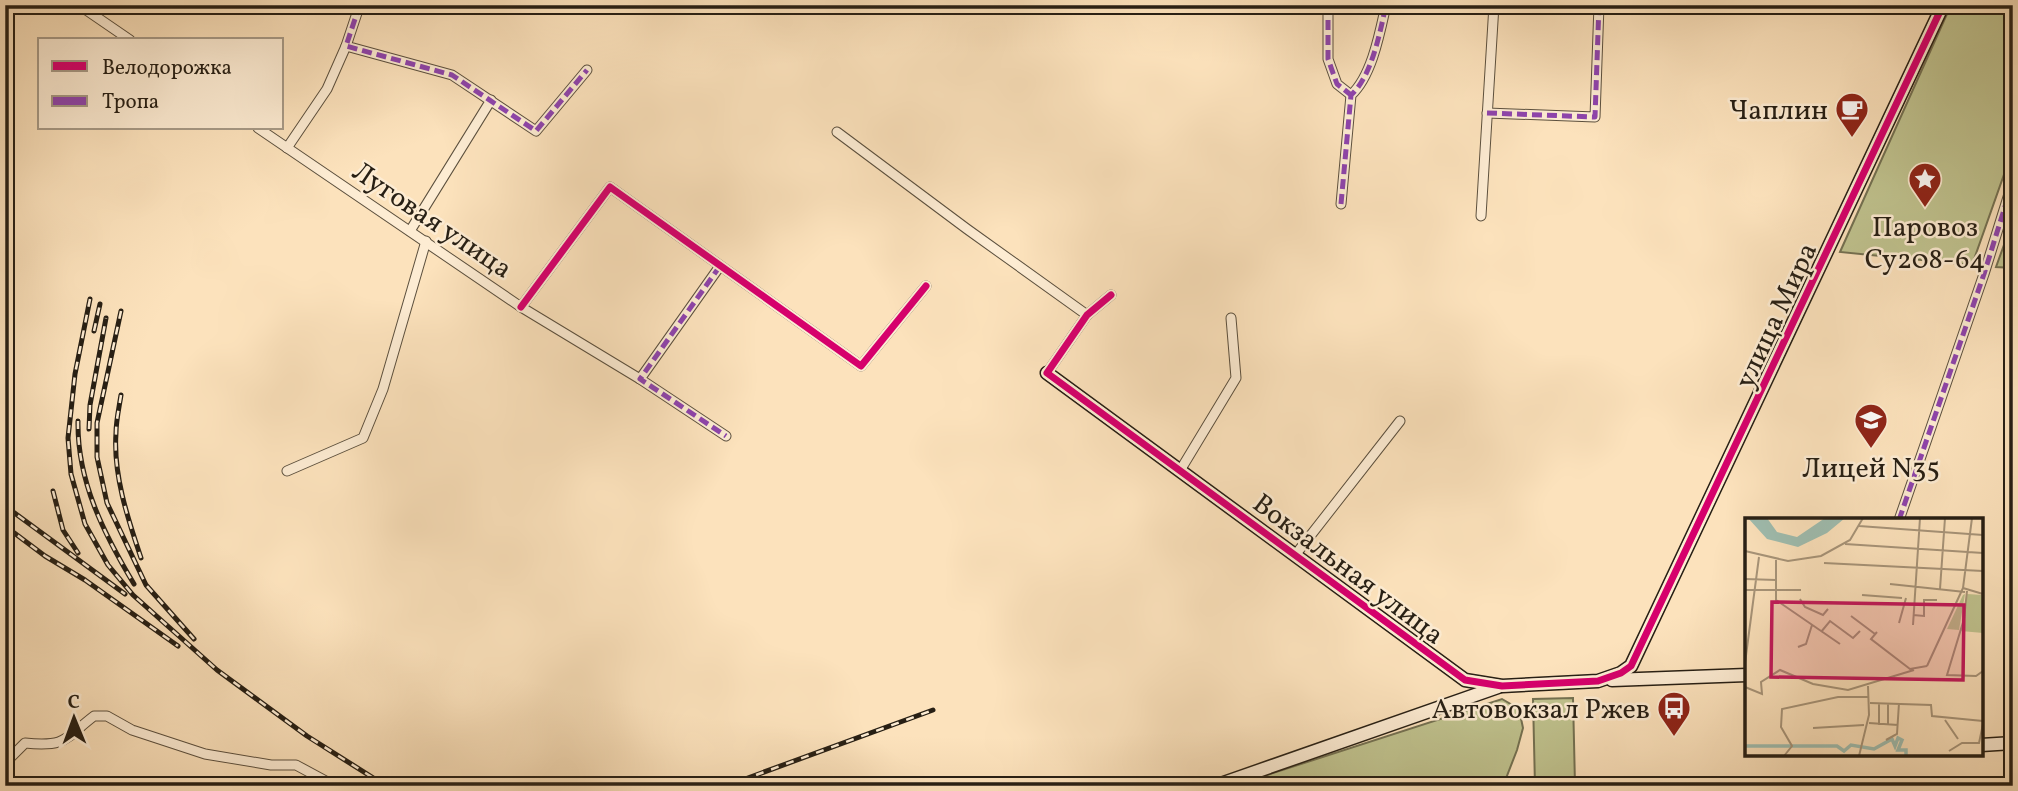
<svg xmlns="http://www.w3.org/2000/svg" width="2018" height="791" font-family="Vollkorn,serif">
  <style>
    .green { fill: #c0c38f; stroke: #747152; stroke-width: 2 }
    .lines { fill: none; stroke-linecap: round; stroke-linejoin: round }
    .street-casing { stroke: #5c503e; stroke-width: 11 }
    .secondary-casing { stroke: #271f14; stroke-width: 15 }
    .street { stroke: #fdecd3; stroke-width: 9 }
    .secondary { stroke: #fdecd3; stroke-width: 12 }
    .rail-casing { stroke: #271f14; stroke-width: 5 }
    .rail { stroke: #fdecd3; stroke-width: 2.5; stroke-dasharray: 8; stroke-linecap: butt }
    .quiet { stroke: #8e44ad; stroke-width: 5; stroke-dasharray: 10 5; stroke-linecap: butt }
    .cycleway-casing { stroke: #fdecd3; stroke-width: 11 }
    .cycleway { stroke: #d6006c; stroke-width: 7 }
    .labels { text-anchor: middle; stroke-width: 5; stroke-linejoin: round; paint-order: stroke }
    .poi-label { font-size: 28px; fill: #271f14; stroke: #fdecd3; text-anchor: end }
    .street-label { font-size: 28px; fill: #271f14; stroke: #fdecd3 }
    .inset-river { fill: none; stroke: #9fbeb1; stroke-width: 3.5 }
    .inset-road { fill: none; stroke: #a79479; stroke-width: 2 }
    .view { fill: #c2185b; fill-opacity: 0.15; stroke: #c2185b; stroke-width: 3.5 }
    .inset-edge { fill: none; stroke: #271f14; stroke-width: 3.5 }
  </style>
  <rect width="100%" height="100%" fill="#fce2bc"/>
  <filter id="stains"><feTurbulence type="fractalNoise" baseFrequency=".00286" numOctaves="4"/><feColorMatrix values="0 0 0 0 .2 0 0 0 0 .09 0 0 0 0 .02 0 0 0 .5 -.17"/></filter>
  <radialGradient id="worn" r=".72"><stop offset=".6" stop-color="#630" stop-opacity="0"/><stop offset="1" stop-color="#630" stop-opacity=".3"/></radialGradient>
  <g class="green">
    <polygon points="1951,5 2013,5 2013,149 1972,265 1840,252"/>
    <polygon points="2013,220 2013,268 1996,267"/>
    <polygon points="1573,698 1575,785 1535,786 1533,699"/>
    <polygon points="1502,699 1519,709 1523,728 1517,750 1503,786 1233,786"/>
  </g>
  <g class="lines">
    <defs>
      <g id="street">
        <polyline points="79,5 130,40"/>
        <polyline points="354,5 357,13 346,46 452,75 536,131 587,70"/>
        <polyline points="1328,5 1328,59 1337,84 1351,95"/>
        <polyline points="1487,113 1595,117 1599,5"/>
        <polyline points="258,128 521,307 640,379 726,436"/>
        <polyline points="837,132 967,229 1087,315"/>
        <polyline points="287,148 327,89 346,46"/>
        <path d="M1341,204L1351,95C1372,76 1380,32 1386,5"/>
        <polyline points="1481,216 1494,5"/>
        <polyline points="410,231 491,100"/>
        <polyline points="521,307 610,187 861,366 926,286"/>
        <polyline points="1047,373 1087,315 1111,295"/>
        <polyline points="640,379 720,266"/>
        <polyline points="1181,469 1236,378 1231,318"/>
        <polyline points="287,471 363,438 383,389 426,241"/>
        <polyline points="1899,520 1984,274 2013,181"/>
        <polyline points="1296,554 1400,421"/>
        <path d="M5,763L25,743C67,747 64,739 94,716H107L132,730L205,754L271,765H296L335,786"/>
      </g>
      <g id="secondary">
        <polyline points="1047,373 1465,680 1502,686 1598,681 1621,673 1631,666 1943,5"/>
        <polyline points="1612,680 1747,675"/>
        <polyline points="1981,745 2013,743"/>
        <polyline points="1215,786 1498,687"/>
      </g>
    </defs>
    <use href="#street" class="street-casing"/>
    <use href="#secondary" class="secondary-casing"/>
    <use href="#street" class="street"/>
    <use href="#secondary" class="secondary"/>
    <defs>
      <g id="rail">
        <polyline points="90,299 75,374 68,438 71,474 85,524 108,565 133,595 217,670 307,736 386,786"/>
        <polyline points="121,311 97,423 97,457 107,503 146,585 194,639"/>
        <polyline points="94,331 100,304"/>
        <path d="M121,395C119,408 116,421 116,433C113,475 128,519 141,558"/>
        <path d="M78,421C77,481 104,534 134,584"/>
        <polyline points="89,429 90,405 106,318"/>
        <polyline points="53,491 63,530 78,553"/>
        <polyline points="5,506 125,594"/>
        <polyline points="5,526 45,556 85,580 178,646"/>
        <polyline points="726,786 933,710"/>
      </g>
    </defs>
    <use href="#rail" class="rail-casing"/>
    <use href="#rail" class="rail"/>
    <g class="quiet">
      <polyline points="354,5 357,13 346,46 452,75 536,131 587,70"/>
      <polyline points="1328,5 1328,59 1337,84 1351,95"/>
      <polyline points="1487,113 1595,117 1599,5"/>
      <path d="M1341,204L1351,95C1372,76 1380,32 1386,5"/>
      <polyline points="720,266 640,379 726,436"/>
      <polyline points="1899,520 1984,274 2013,181"/>
    </g>
    <defs>
      <g id="cycleway">
        <polyline points="1111,295 1087,315 1047,373 1465,680 1502,686 1598,681 1621,673 1631,666 1943,5"/>
        <polyline points="521,307 610,187 861,366 926,286"/>
      </g>
    </defs>
    <use href="#cycleway" class="cycleway-casing"/>
    <use href="#cycleway" class="cycleway"/>
  </g>
  <defs>
    <symbol id="cafe-pin" viewBox="-11 -11 22 30"><path d="M0 17L-7.5 6A9.5 9.5 0 1 1 7.5 6Z" fill="#8f2418" stroke="#fdecd3"/><path d="M-5.5-4.5H6V0H3Q3 3.5 0 3.5H-2.5Q-5.5 3.5-5.5 0ZM3-3.2v2h1.7v-2ZM-6 4.5H4V6H-6Z" fill="#fff"/></symbol>
    <symbol id="sight-pin" viewBox="-11 -11 22 30"><path d="M0 17L-7.5 6A9.5 9.5 0 1 1 7.5 6Z" fill="#8f2418" stroke="#fdecd3"/><path d="M0-6L1.8-2.2L6-1.7L2.9 1.2L3.7 5.4L0 3.3L-3.7 5.4L-2.9 1.2L-6-1.7L-1.8-2.2Z" fill="#fff"/></symbol>
    <symbol id="school-pin" viewBox="-11 -11 22 30"><path d="M0 17L-7.5 6A9.5 9.5 0 1 1 7.5 6Z" fill="#8f2418" stroke="#fdecd3"/><path d="M0-5L7-2L0 1L-7-2ZM-4 1L0 2.5L4 1V4Q0 6-4 4Z" fill="#fff"/></symbol>
    <symbol id="bus-pin" viewBox="-11 -11 22 30"><path d="M0 17L-7.5 6A9.5 9.5 0 1 1 7.5 6Z" fill="#8f2418" stroke="#fdecd3"/><path d="M-5-6H5V4H4V6H2V4H-2V6H-4V4H-5ZM-3.5-4V0h7V-4ZM-3.5 1.2v1.5H-2V1.2ZM2 1.2v1.5H3.5V1.2Z" fill="#fff"/></symbol>
  </defs>
  <g fill-rule="evenodd">
    <use href="#cafe-pin" x="1833" y="90" width="38" height="52"/>
    <use href="#sight-pin" x="1906" y="160" width="38" height="52"/>
    <use href="#school-pin" x="1852" y="401" width="38" height="52"/>
    <use href="#bus-pin" x="1655" y="689" width="38" height="52"/>
  </g>
  <g class="labels">
    <g class="poi-label">
      <text x="1828" y="119">Чаплин</text>
      <text x="1925" y="236" text-anchor="middle">Паровоз<tspan x="1925" dy="32">Су208-64</tspan></text>
      <text x="1871" y="477" text-anchor="middle">Лицей N35</text>
      <text x="1650" y="718">Автовокзал Ржев</text>
    </g>
    <g class="street-label">
      <text transform="translate(433 219) rotate(34)" y="10">Луговая улица</text>
      <text transform="translate(1775 315) rotate(-65)" y="10">улица Мира</text>
      <text transform="translate(1349 568) rotate(37)" y="10">Вокзальная улица</text>
    </g>
  </g>
  <g transform="translate(1745 518)">
    <rect width="238" height="238" fill="#fce2bc"/>
    <path d="M220,76L214,112L202,111L218,77ZM222,76L238,77V115L216,113Z" fill="#c0c38f"/>
    <path d="M3,0H22L32,14L52,19L80,0H100L82,15L53,29L22,21Z" fill="#9fbeb1"/>
    <path class="inset-river" d="M0,228H92L99,233L106,227L129,231L147,221L150,228L153,220L157,222L153,232H161V238"/>
    <path class="inset-road" d="M227,0L218,70L238,76M114,8L238,17M100,26L238,35M0,33L43,43L76,38L105,22L118,0M31,42V82L95,126M79,45L238,53M0,61L31,62M145,66L220,74M195,71L200,0M0,72H56M222,73L219,101L202,157L231,158L238,153M117,77L157,80M55,81L60,89L78,97L83,91M168,97L179,98V82H192M106,98L130,116M154,105L161,80M168,107L175,0M76,114L85,103L108,120L115,113M132,114L126,121L165,151L182,148M53,129L61,126L67,107M0,145L14,39M182,148L218,70M0,169L17,176L16,164L35,152L68,166L103,172L169,152M125,185L186,187L187,198L238,203M143,185V207M200,202L213,221M124,205L153,207M134,207V185M68,210L119,207M141,222L152,216L154,185M204,233L217,225H234L238,206M39,238L47,228L36,209L37,191L93,179H123M114,238L124,197L123,168"/>
    <path class="view" d="M27,84L219,87L218,162L26,159Z"/>
    <rect width="238" height="238" class="inset-edge"/>
  </g>
  <rect width="2018" height="791" fill="none" stroke="#fce2bc" stroke-width="28"/>
  <rect x="7" y="7" width="2004" height="777" fill="none" stroke="#271f14" stroke-width="3.5"/>
  <rect x="14" y="14" width="1990" height="763" fill="none" stroke="#271f14" stroke-width="2"/>
  <rect x="38" y="38" width="245" height="91" fill="#fdecd3" stroke="#a79a87" stroke-width="2"/>
  <rect x="52" y="61" width="35" height="10" fill="#d6006c" stroke="#a79a87" stroke-width="2"/>
  <text x="102" y="74" font-size="21" fill="#271f14">Велодорожка</text>
  <rect x="52" y="96" width="35" height="10" fill="#8e44ad" stroke="#a79a87" stroke-width="2"/>
  <text x="102" y="108" font-size="21" fill="#271f14">Тропа</text>
  <g transform="translate(74 718) rotate(359)" stroke="#fdecd3" stroke-width="5" paint-order="stroke">
  <path d="M0-5L12 26L0 18L-12 26Z" fill="#271f14"/>
  <text y="-10" font-size="19" font-weight="bold" text-anchor="middle" fill="#271f14">С</text>
  </g>
  <rect width="100%" height="100%" filter="url(#stains)"/>
  <rect width="100%" height="100%" fill="url(#worn)"/>
</svg>
